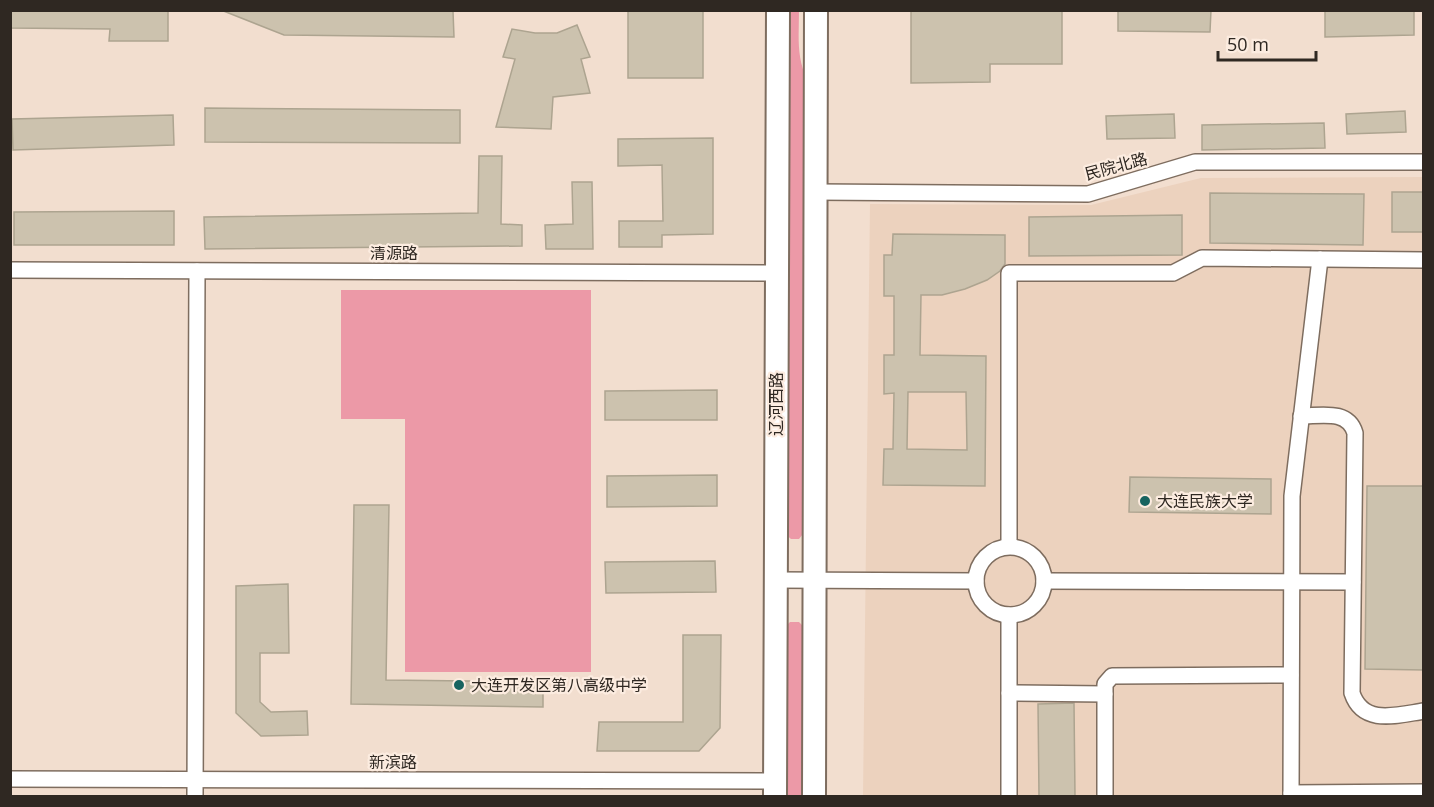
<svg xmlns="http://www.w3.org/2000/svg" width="1434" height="807" font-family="'Open Sans','Noto Sans SC',sans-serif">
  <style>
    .built { fill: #ecd2be }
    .green { fill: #ec99a7 }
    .building { fill: #ccc2ae; stroke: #ada490; stroke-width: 1.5; fill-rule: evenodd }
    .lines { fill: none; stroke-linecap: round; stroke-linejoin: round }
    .street-casing { stroke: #7e6d5f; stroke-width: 18 }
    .secondary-casing { stroke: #7e6d5f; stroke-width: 26 }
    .street { stroke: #fff; stroke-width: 15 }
    .secondary { stroke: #fff; stroke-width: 22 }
    .poi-dot { fill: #176460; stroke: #fcece0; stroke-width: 2 }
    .labels { text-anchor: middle; stroke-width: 4.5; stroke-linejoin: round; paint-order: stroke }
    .street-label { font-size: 16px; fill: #2f2822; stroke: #fcece0 }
    .poi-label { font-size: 16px; fill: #2f2822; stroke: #fcece0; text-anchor: start }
  </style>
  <rect width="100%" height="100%" fill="#f2decf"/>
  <polygon class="built" points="1423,177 1423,796 863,796 870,204 1091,205 1201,178"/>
  <g class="green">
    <path d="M799,10C799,34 796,57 807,79L806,530L799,539H791L783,532L785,11Z"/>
    <polygon points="341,290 591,290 591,672 405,672 405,419 341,419"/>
    <polygon points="790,622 799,622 805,628 804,796 783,796 783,629"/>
  </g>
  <g class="building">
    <polygon points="10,10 168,10 168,41 109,41 110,29 10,28"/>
    <polygon points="221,10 453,11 454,37 284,35"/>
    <rect x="628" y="10" width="75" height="68"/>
    <polygon points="911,10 1062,10 1062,64 990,64 990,82 911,83"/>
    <polygon points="1118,10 1211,10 1210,32 1118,31"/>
    <polygon points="1325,10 1414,10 1414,35 1325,37"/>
    <polygon points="577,25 590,57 581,59 590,93 553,97 551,129 496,127 515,59 503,57 512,29 535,33 557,33"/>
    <polygon points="205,108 460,110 460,143 205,142"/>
    <polygon points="1405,111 1406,132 1347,134 1346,114"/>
    <polygon points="1174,114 1175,138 1107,139 1106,116"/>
    <polygon points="173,115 174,145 13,150 12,119"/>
    <polygon points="1324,123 1325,148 1202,150 1202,125"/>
    <polygon points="713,138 713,234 662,235 662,247 619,247 619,221 663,221 662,165 618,166 618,139"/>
    <polygon points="479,156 502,156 501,224 522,225 522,246 205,249 204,217 478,213"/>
    <polygon points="572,182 592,182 593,249 546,249 545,225 573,224"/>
    <rect x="1392" y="192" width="32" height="40"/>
    <polygon points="1210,193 1364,194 1363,245 1210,243"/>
    <polygon points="174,211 174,245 14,245 14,212"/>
    <polygon points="1182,215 1182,255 1029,256 1029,217"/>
    <path d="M893,234L1005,235V264L1000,271L987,280L965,289L942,295H921L920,355L986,356L985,486L883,485L884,449H893L894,393L884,394V355H894V296H884V255H892ZM908,392H966L967,450L907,449Z"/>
    <polygon points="717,390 717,420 605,420 605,391"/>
    <polygon points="717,475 717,506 607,507 607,476"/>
    <polygon points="1130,477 1271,479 1271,514 1129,512"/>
    <polygon points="1367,486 1424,486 1424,670 1365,669"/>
    <polygon points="354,505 389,505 386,680 543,682 543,707 351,704"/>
    <polygon points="715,561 716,592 606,593 605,562"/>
    <polygon points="288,584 289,653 260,653 260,702 271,712 307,711 308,735 261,736 236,713 236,586"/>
    <polygon points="683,635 721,635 720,728 699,751 597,751 599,722 683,722"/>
    <polygon points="1074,703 1075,796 1039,796 1038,704"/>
  </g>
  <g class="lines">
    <defs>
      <g id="street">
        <polyline points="816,192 1088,194 1195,162 1424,162"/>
        <polyline points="10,270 777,273"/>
        <path d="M1301,416C1321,416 1348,409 1355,433L1352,693C1363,726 1397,715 1424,711"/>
        <polyline points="1009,546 1009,273 1173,273 1202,258 1424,260"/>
        <circle cx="1010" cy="581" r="34"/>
        <polyline points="776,580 976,581"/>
        <polyline points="1044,581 1353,582"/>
        <polyline points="1009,615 1009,796"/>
        <polyline points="1009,693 1105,694"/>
        <polyline points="10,779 775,781"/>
        <polyline points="1291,793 1424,792"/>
        <polyline points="195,796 197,271"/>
        <polyline points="1105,796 1105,684 1112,676 1291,675"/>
        <polyline points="1291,796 1292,496 1320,259"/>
      </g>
      <g id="secondary">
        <polyline points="775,796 778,10"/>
        <polyline points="814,796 816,10"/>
      </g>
    </defs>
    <use href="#street" class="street-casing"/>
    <use href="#secondary" class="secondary-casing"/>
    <use href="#street" class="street"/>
    <use href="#secondary" class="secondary"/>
  </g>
  <g class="poi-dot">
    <circle cx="1145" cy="501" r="6"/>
    <circle cx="459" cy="685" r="6"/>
  </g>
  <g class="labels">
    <g class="street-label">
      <text transform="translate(1116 166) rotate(-15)" y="6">民院北路</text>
      <text x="394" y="259">清源路</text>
      <text transform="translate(776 404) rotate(-90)" y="6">辽河西路</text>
      <text x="393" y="768">新滨路</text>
    </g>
    <g class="poi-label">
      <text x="1157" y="507">大连民族大学</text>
      <text x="471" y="691">大连开发区第八高级中学</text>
    </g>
  </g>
  <rect width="1434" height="807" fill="none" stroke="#2f2822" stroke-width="24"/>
  <path d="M1218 51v9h98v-9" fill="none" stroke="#2f2822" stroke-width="3"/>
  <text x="1227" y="51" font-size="18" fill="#2f2822" stroke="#fcece0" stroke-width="4.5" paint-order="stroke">50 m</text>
</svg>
